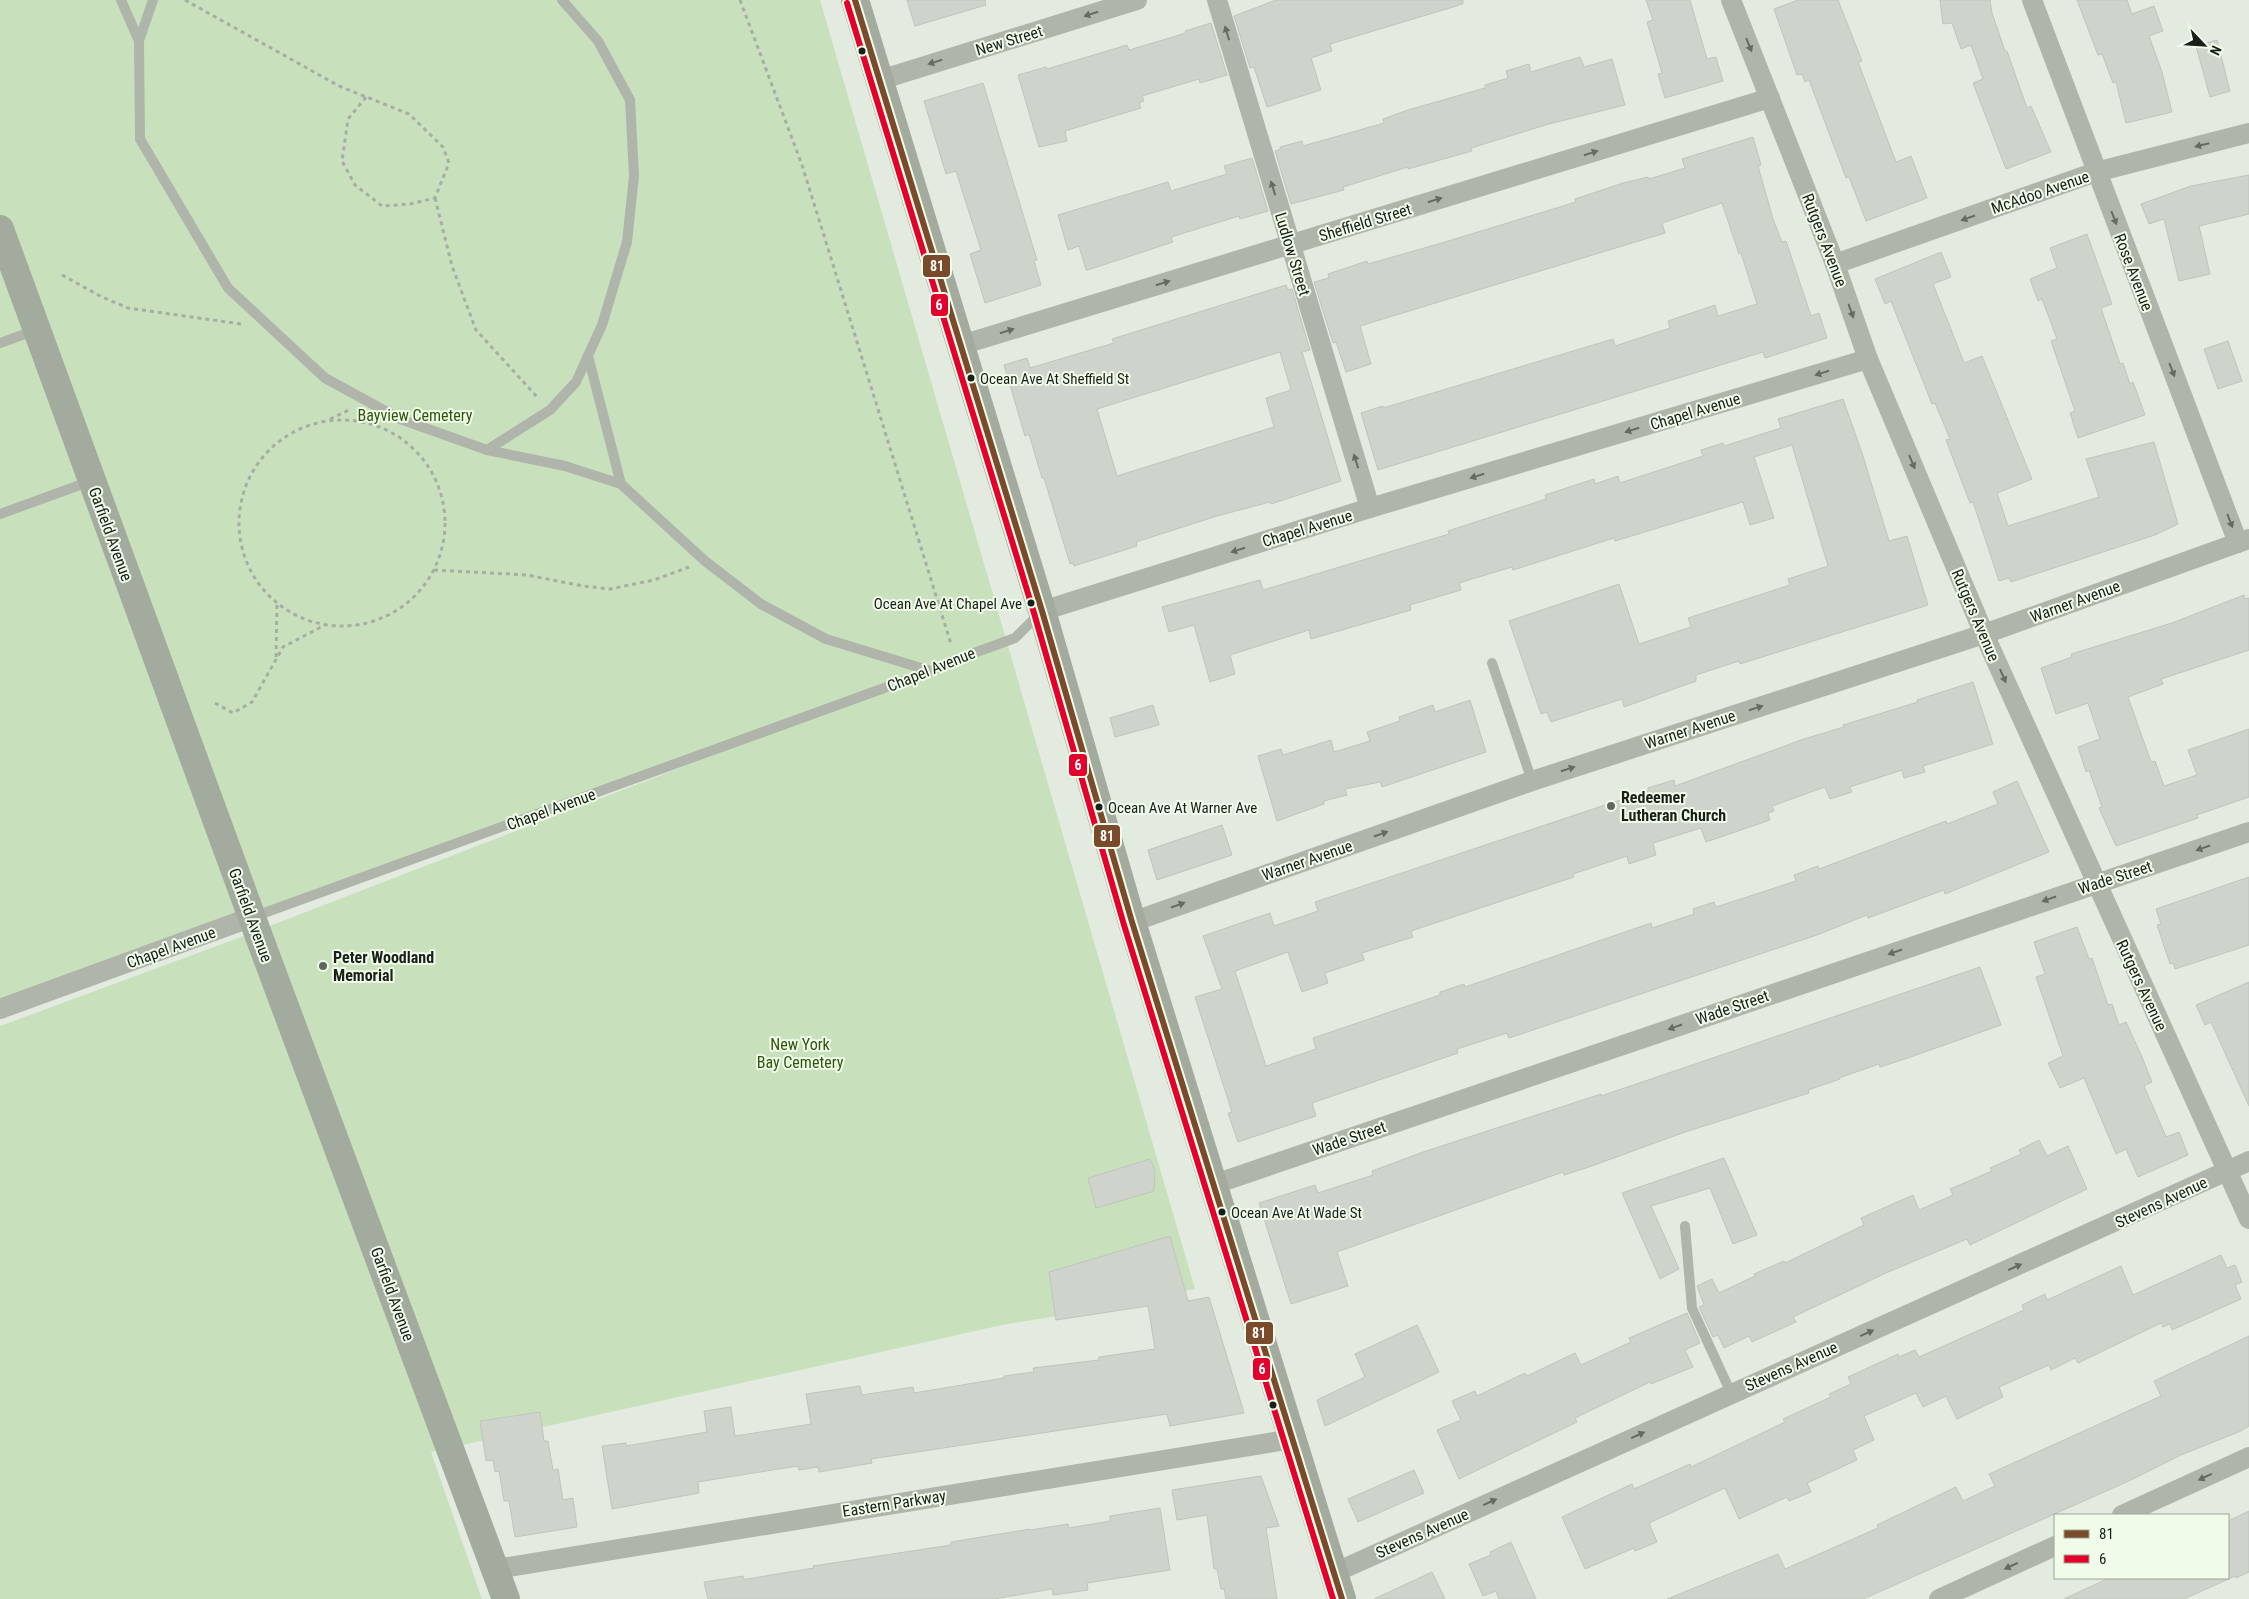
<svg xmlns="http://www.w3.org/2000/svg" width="2249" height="1599" font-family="'Roboto Condensed',sans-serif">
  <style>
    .green { fill: #c9e0bc }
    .building { fill: #ced4cc; stroke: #bfc5bd; fill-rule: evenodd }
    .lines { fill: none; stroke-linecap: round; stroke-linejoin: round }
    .path { stroke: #a8ada4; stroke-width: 3; stroke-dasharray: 4 4; stroke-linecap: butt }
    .lane { stroke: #afb5ab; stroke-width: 10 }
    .street { stroke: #afb5ab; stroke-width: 20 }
    .secondary { stroke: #a3ab9f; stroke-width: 28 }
    .bus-1-casing { stroke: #f0fce9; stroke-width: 10 }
    .bus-2-casing { stroke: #f0fce9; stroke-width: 10 }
    .bus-1 { stroke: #7a4b2a; stroke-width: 6 }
    .bus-2 { stroke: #e4002b; stroke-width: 6 }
    .oneway { fill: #656a62 }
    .bus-dot { fill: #1b1f19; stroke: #f0fce9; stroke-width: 2 }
    .poi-dot { fill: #61665f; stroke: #f0fce9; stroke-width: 2 }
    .labels { text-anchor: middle; stroke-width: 4; stroke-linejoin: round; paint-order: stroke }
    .bus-label { font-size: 15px; fill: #1b1f19; stroke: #f0fce9; text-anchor: start }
    .street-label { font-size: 16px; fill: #1b1f19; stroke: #f0fce9 }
    .park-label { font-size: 16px; fill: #2f550d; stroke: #f0fce9 }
    .poi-label { font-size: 16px; font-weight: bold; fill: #1b1f19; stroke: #f0fce9; text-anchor: start }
    .line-badge { stroke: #f0fce9; stroke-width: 2 }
    .badge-label { font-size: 14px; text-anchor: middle; font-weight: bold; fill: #fff }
  </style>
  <rect width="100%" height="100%" fill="#e3ebe0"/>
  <polygon class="green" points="0,0 820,0 1195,1289 1075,1313 1002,1325 431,1452 482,1599 0,1599 0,1026 233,940 903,682 0,1003"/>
  <g class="building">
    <polygon points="907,0 985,0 986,5 915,26"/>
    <polygon points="1276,0 1463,0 1463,4 1330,44 1332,51 1311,58 1321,90 1267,107 1254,67 1250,68 1234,16"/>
    <polygon points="1646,0 1690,0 1707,59 1716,57 1723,81 1665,98 1658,74 1662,73 1647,22 1653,20"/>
    <polygon points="1798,0 1838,0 1862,61 1858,62 1896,162 1911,156 1927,198 1866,221 1849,177 1846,178 1809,80 1805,82 1802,74 1797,75 1774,9"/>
    <polygon points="1940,0 1990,0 1992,13 2005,51 2007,51 2027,108 2031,106 2051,152 2006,169 1973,83 1983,79 1971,45 1961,49 1952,23 1943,24"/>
    <polygon points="2077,0 2127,0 2132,14 2154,6 2163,31 2149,36 2162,72 2172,112 2126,123 2116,82 2113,83 2102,54 2098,55"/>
    <polygon points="1211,23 1227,75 1200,83 1199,79 1142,96 1144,101 1139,103 1141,108 1065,131 1067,141 1039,147 1018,75 1046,67 1047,69 1127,45 1129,50 1186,33 1185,31"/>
    <polygon points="2217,40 2230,91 2210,97 2196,46"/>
    <polygon points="1580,57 1584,67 1612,59 1625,105 1549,124 1471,148 1472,151 1408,169 1408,167 1343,187 1344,190 1291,204 1275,151 1281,149 1280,147 1302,141 1303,146 1384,123 1383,119 1408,110 1485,88 1485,85 1508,78 1506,71 1529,64 1531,72"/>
    <polygon points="983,83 1037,260 1034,261 1041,285 985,303 970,254 981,250 956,171 946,174 924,101"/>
    <polygon points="1753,137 1761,165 1758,166 1773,219 1782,242 1786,241 1811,316 1819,313 1827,338 1765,358 1763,352 1378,470 1361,413 1383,406 1383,408 1613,339 1615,346 1670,328 1668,321 1715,305 1718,316 1757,304 1741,253 1739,254 1722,203 1662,223 1665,233 1360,326 1371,364 1346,372 1336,342 1333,343 1314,282 1329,278 1328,274 1367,261 1368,264 1445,242 1576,202 1575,199 1623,183 1648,177 1649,179 1685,168 1682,159"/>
    <polygon points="1252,158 1268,211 1240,219 1239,216 1171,237 1173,242 1088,270 1086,270 1079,246 1068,250 1058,215 1168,182 1171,191 1227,174 1224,166"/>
    <polygon points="2249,175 2249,214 2199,226 2210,274 2179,281 2164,219 2149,224 2141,204 2191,186"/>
    <polygon points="2087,234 2112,304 2101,308 2120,364 2123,363 2130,384 2133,382 2145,415 2078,438 2070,413 2075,411 2051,341 2057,339 2042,299 2038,301 2030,279 2057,268 2050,248"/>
    <polygon points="1941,252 1951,277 1933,284 1956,342 1964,363 1982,356 2032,479 1997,493 2008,526 2099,497 2086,459 2154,442 2178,524 2155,535 2011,582 2009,578 1999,581 1973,502 1970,503 1946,440 1950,439 1935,403 1932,404 1891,301 1885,304 1875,279"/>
    <path d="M1286,285L1288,290L1292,289L1310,350L1302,352L1341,481L1271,504L1270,502L1217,516L1136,542L1137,546L1074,566L1073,563L1070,564L1044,478H1042L1029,434L1025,436L1004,365L1027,358L1030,368L1067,357L1114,343L1112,339ZM1280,352L1291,390L1266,398L1274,427L1117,476L1097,409Z"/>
    <polygon points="2228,341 2242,381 2218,389 2204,349"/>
    <polygon points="1843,399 1862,453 1889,541 1907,536 1928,605 1740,664 1739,661 1696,675 1696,681 1624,707 1622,699 1551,722 1547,712 1541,714 1509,621 1619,584 1639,644 1691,627 1688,618 1790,585 1788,579 1828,566 1792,445 1754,457 1774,518 1750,525 1743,502 1615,541 1614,538 1513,570 1512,567 1459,583 1461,590 1410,605 1411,610 1311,639 1309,630 1230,655 1235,674 1210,682 1194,625 1169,632 1162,607 1260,580 1263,590 1449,534 1448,531 1546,499 1545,495 1594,479 1595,484 1618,476 1620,483 1703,456 1701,450 1723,443 1724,446 1781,428 1778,419"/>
    <polygon points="2244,595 2245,599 2249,598 2249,650 2161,679 2163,684 2128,697 2151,762 2155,761 2164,786 2197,775 2188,750 2249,729 2249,797 2197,815 2198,818 2116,846 2099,808 2102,807 2089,770 2086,772 2078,747 2100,739 2088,703 2056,714 2041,668 2072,657 2071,654 2172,623"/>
    <polygon points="1973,682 1993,744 1923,766 1925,772 1904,778 1902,770 1850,787 1852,792 1830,799 1825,787 1772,806 1774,811 1768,813 1770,820 1706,842 1701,828 1653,843 1656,855 1629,864 1627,856 1573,874 1574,877 1411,931 1413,937 1362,953 1364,960 1325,973 1328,983 1302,992 1288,952 1235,971 1266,1066 1316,1049 1313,1038 1440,995 1440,992 1464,984 1465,987 1651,923 1652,928 1694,914 1693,909 1714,902 1716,907 1796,881 1794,875 1818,866 1819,869 1946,821 1947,824 1998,804 1993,792 2017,781 2049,852 1945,894 1944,890 1868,918 1867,915 1817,935 1509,1038 1507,1033 1457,1049 1458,1053 1312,1103 1316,1116 1238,1142 1228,1113 1232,1112 1195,997 1222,989 1203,936 1270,913 1274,926 1318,911 1315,902 1611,803 1648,791 1648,788 1674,780 1675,786 1804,739 1844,727 1843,725 1918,702 1917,700"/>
    <polygon points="1470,700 1486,752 1382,787 1380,782 1345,789 1347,795 1324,801 1324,804 1277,821 1258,756 1281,749 1283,755 1331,740 1334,752 1370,741 1367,732 1400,721 1399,717 1433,705 1435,712"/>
    <polygon points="1153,705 1159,725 1115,737 1110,718"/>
    <polygon points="1222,825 1232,855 1157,880 1148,850"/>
    <polygon points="2249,877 2249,945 2175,969 2173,963 2170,964 2157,925 2161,924 2156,909"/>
    <polygon points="2077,927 2089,959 2092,958 2108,1005 2112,1004 2119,1025 2126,1022 2142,1057 2152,1082 2144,1086 2166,1137 2179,1132 2188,1155 2138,1177 2126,1149 2116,1154 2084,1078 2060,1088 2048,1063 2063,1056 2036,977 2045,974 2034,942"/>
    <polygon points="1980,967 2001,1025 1905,1059 1880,1067 1879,1064 1839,1078 1840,1079 1808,1090 1809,1093 1685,1132 1589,1167 1564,1175 1563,1172 1337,1252 1348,1286 1291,1304 1259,1203 1315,1185 1318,1193 1373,1175 1372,1171 1423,1152 1601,1094 1601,1096"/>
    <polygon points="2249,982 2249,1106 2211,1022 2205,1025 2196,1005"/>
    <polygon points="2039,1140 2047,1156 2068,1146 2087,1189 1970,1245 1967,1239 1886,1273 1793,1317 1796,1322 1752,1342 1749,1336 1724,1348 1718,1335 1713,1337 1699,1307 1704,1305 1697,1286 1712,1279 1719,1293 1755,1276 1754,1274 1784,1261 1785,1263 1864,1225 1861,1218 1913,1195 1919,1210 1953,1195 1950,1189 1992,1171 1990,1168 2021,1154 2019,1150"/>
    <polygon points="1724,1158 1757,1235 1733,1244 1710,1188 1651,1206 1679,1269 1660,1279 1622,1193"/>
    <polygon points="1150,1159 1155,1170 1154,1191 1096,1208 1088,1178"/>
    <polygon points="1170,1236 1188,1301 1209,1297 1244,1413 1170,1426 1167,1414 871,1459 872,1463 819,1472 818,1467 799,1470 798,1466 741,1475 698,1482 699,1493 612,1509 602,1446 626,1443 626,1446 707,1432 704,1411 731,1407 735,1436 811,1424 806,1394 860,1386 862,1395 913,1387 914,1393 1004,1378 1004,1376 1034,1372 1033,1368 1099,1360 1099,1357 1155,1349 1148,1306 1056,1320 1049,1272"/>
    <polygon points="2221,1255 2227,1268 2235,1265 2242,1282 2235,1285 2241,1299 2172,1330 2170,1324 2163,1327 2161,1323 2078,1363 2075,1358 2051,1370 2049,1365 1999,1387 2003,1397 1957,1419 1946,1396 1923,1407 1916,1393 1864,1416 1874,1440 1853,1450 1857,1460 1807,1483 1811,1492 1789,1501 1787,1497 1739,1519 1725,1488 1649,1523 1657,1542 1635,1551 1634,1548 1585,1569 1562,1517 1632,1484 1634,1489 1690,1464 1691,1467 1785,1422 1783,1419 1831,1397 1829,1394 1851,1384 1848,1377 1898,1354 1899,1357 1915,1350 1919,1357 2024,1310 2022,1305 2045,1294 2047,1300 2121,1266 2133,1295"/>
    <polygon points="1687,1313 1700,1343 1685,1350 1693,1367 1651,1384 1650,1382 1575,1418 1577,1422 1459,1479 1437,1430 1461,1420 1452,1401 1475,1391 1477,1396 1525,1373 1527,1376 1575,1353 1581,1365 1631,1342 1629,1338"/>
    <polygon points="1417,1325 1439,1372 1325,1426 1317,1400 1365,1377 1355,1354"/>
    <polygon points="2249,1336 2249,1426 2241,1431 2181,1455 2131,1480 1863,1599 1667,1599 1778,1554 1785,1569 1878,1528 1877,1525 1956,1487 1963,1501 1995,1486 1989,1474 2161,1396 2154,1381"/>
    <polygon points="540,1412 544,1441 548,1441 553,1470 558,1469 563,1500 573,1498 577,1527 515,1537 509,1501 504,1501 499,1471 495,1472 493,1460 486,1461 480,1421"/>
    <polygon points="1414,1470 1424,1493 1358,1522 1348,1499"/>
    <polygon points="1261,1476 1279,1526 1266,1528 1277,1599 1226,1599 1224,1589 1221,1589 1217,1569 1214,1569 1207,1515 1177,1520 1172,1490"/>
    <polygon points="1160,1508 1170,1570 1087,1583 1088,1590 1053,1595 1052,1589 994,1599 708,1599 704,1582 743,1576 744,1579 748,1579 783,1573 814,1568 813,1566 951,1545 951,1542 1030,1529 1030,1530 1068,1524 1069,1528 1110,1521 1110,1516"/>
    <polygon points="2249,1511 2249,1572 2236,1578 2235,1576 2184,1599 2064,1599 2109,1578 2228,1578 2228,1521"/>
    <polygon points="1511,1542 1536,1599 1499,1599 1496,1591 1483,1596 1469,1564 1491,1555 1490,1552"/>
    <polygon points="1432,1572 1445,1599 1374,1599"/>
  </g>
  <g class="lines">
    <g class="path">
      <polyline points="185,0 339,86 409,114 443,147 449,163 435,198 410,204 382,206 355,185 342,161 348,119 367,96"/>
      <polyline points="740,0 802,165 951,644"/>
      <polyline points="435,198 452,266 476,330 539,399"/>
      <polyline points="62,275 102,297 128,308 241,324"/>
      <polyline points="330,419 349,410"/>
      <circle cx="342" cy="523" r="103"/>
      <polyline points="434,570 527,575 583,586 610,589 654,580 689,567"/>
      <polyline points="276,657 277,603"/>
      <polyline points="215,703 233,713 252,702 283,647 325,625"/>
    </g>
    <g class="lane">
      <polyline points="121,0 139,41 140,139 228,288 325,378 400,419 487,450 565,466 621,484 705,561 761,604 826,639 931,671"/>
      <polyline points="139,41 153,0"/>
      <polyline points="0,343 36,330"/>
      <polyline points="588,356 621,484"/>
      <polyline points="487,450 550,410 576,382 602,325 627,242 634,176 630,100 598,41 562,0"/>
      <polyline points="0,514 91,481"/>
      <polyline points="1492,663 1532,781"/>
      <polyline points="253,917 931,671 955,660 1015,638 1039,614"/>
      <polyline points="1685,1226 1692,1308 1731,1393"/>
    </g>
    <g class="street">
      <polyline points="1217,0 1370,508"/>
      <polyline points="1731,0 1835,264 1868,359 1984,634 2249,1219"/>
      <polyline points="2032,0 2238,543"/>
      <polyline points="880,80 1137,0"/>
      <polyline points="1835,264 2096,172 2249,133"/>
      <polyline points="961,345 1770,98"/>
      <polyline points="1042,611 1370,508 1868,359"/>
      <polyline points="1132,922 1532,781 1984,634 2249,539"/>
      <polyline points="0,1009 252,917"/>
      <polyline points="1215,1184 2249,832"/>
      <polyline points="2122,1515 2249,1457"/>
      <polyline points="496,1569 1292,1439"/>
      <polyline points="1334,1573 2249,1161"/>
      <polyline points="1939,1599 2055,1546"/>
    </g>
    <g class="secondary">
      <polyline points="855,0 1042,611 1132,922 1342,1599"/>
      <polyline points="0,229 261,942 506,1599"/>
    </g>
    <defs>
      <polyline id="bus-1" points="855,0 1042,611 1132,922 1342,1599"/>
      <polyline id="bus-2" points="847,3 1034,613 1124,925 1333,1599"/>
    </defs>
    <use href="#bus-1" class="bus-1-casing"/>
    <use href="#bus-2" class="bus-2-casing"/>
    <use href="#bus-1" class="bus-1"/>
    <use href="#bus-2" class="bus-2"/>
  </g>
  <defs><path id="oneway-solid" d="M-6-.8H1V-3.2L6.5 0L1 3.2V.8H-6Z" transform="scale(1.25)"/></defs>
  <g class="oneway">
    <use href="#oneway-solid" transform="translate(1091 14) rotate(163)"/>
    <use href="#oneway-solid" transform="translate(1227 33) rotate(-107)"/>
    <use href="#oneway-solid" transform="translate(1749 45) rotate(68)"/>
    <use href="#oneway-solid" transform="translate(935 62) rotate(163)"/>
    <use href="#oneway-solid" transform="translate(2202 145) rotate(166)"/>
    <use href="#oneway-solid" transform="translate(1591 153) rotate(-17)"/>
    <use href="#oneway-solid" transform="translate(1273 188) rotate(-107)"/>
    <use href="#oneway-solid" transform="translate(1435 200) rotate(-17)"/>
    <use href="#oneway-solid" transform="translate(1968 218) rotate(161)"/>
    <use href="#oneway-solid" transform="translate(2114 218) rotate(69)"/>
    <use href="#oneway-solid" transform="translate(1163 283) rotate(-17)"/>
    <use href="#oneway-solid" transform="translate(1851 311) rotate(70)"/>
    <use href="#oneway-solid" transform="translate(1007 331) rotate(-17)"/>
    <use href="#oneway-solid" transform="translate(2172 370) rotate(69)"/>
    <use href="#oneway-solid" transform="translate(1822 373) rotate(163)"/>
    <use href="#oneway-solid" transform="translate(1632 430) rotate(163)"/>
    <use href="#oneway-solid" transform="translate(1356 461) rotate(-107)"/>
    <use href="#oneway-solid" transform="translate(1912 462) rotate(67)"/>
    <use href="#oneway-solid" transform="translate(1477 476) rotate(163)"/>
    <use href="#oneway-solid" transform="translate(2230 521) rotate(69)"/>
    <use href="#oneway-solid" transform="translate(1238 550) rotate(163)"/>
    <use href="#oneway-solid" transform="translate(2003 676) rotate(66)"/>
    <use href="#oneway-solid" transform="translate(1756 708) rotate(-18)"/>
    <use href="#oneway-solid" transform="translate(1568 769) rotate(-18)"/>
    <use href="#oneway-solid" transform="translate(1381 834) rotate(-19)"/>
    <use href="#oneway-solid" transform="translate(2203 848) rotate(161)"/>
    <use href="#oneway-solid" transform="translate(2049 899) rotate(161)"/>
    <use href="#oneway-solid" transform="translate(1178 905) rotate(-19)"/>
    <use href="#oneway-solid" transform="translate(1895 952) rotate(161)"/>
    <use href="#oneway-solid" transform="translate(1675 1027) rotate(161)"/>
    <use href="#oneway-solid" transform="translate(2015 1267) rotate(-24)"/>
    <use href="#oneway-solid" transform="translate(1867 1333) rotate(-24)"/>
    <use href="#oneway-solid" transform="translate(1638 1435) rotate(-24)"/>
    <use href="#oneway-solid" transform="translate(2205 1477) rotate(155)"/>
    <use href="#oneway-solid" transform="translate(1490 1502) rotate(-24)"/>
    <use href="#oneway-solid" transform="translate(2011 1566) rotate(155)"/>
  </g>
  <g class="bus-dot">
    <circle cx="862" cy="51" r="4.5"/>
    <circle cx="971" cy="378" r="4.5"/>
    <circle cx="1031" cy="603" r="4.5"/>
    <circle cx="1099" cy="807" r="4.5"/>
    <circle cx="1222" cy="1212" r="4.5"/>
    <circle cx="1273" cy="1405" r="4.5"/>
  </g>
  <g class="poi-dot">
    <circle cx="1611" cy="806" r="5"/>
    <circle cx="323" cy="966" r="5"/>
  </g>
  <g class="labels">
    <g class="bus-label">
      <text x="980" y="384">Ocean Ave At Sheffield St</text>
      <text x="1022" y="609" text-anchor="end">Ocean Ave At Chapel Ave</text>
      <text x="1108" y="813">Ocean Ave At Warner Ave</text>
      <text x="1231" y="1218">Ocean Ave At Wade St</text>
    </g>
    <g class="street-label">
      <text transform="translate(1009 40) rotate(-17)" y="6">New Street</text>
      <text transform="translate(2040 192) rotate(-19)" y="6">McAdoo Avenue</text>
      <text transform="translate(1365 222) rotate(-17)" y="6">Sheffield Street</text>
      <text transform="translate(1825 240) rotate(69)" y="6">Rutgers Avenue</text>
      <text transform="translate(1293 254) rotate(73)" y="6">Ludlow Street</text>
      <text transform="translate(2134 272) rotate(69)" y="6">Rose Avenue</text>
      <text transform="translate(1695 411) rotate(-17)" y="6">Chapel Avenue</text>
      <text transform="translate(1307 528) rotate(-17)" y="6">Chapel Avenue</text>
      <text transform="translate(111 534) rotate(70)" y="6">Garfield Avenue</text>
      <text transform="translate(2075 601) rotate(-20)" y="6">Warner Avenue</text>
      <text transform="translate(1976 615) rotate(67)" y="6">Rutgers Avenue</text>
      <text transform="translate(931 669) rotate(-22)" y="6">Chapel Avenue</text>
      <text transform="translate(1690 729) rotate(-18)" y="6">Warner Avenue</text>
      <text transform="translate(551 809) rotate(-20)" y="6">Chapel Avenue</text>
      <text transform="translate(1307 860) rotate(-19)" y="6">Warner Avenue</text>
      <text transform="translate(2115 877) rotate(-18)" y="6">Wade Street</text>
      <text transform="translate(251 915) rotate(70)" y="6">Garfield Avenue</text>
      <text transform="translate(171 947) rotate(-20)" y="6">Chapel Avenue</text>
      <text transform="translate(2142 985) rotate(65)" y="6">Rutgers Avenue</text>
      <text transform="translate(1732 1007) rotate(-19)" y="6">Wade Street</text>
      <text transform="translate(1349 1138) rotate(-19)" y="6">Wade Street</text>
      <text transform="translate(2161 1202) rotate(-25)" y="6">Stevens Avenue</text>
      <text transform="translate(393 1294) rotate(70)" y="6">Garfield Avenue</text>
      <text transform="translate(1791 1366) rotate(-24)" y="6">Stevens Avenue</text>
      <text transform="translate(894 1503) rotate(-9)" y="6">Eastern Parkway</text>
      <text transform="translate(1422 1533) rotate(-24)" y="6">Stevens Avenue</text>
    </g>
    <g class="park-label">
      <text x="415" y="421">Bayview Cemetery</text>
      <text x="800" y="1050">New York<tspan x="800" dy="18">Bay Cemetery</tspan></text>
    </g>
    <g class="poi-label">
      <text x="1621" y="803">Redeemer<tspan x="1621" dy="18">Lutheran Church</tspan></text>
      <text x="333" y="963">Peter Woodland<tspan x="333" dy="18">Memorial</tspan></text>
    </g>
  </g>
  <g class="line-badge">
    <rect x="922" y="254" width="29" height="24" rx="5" fill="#7a4b2a"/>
    <rect x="930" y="293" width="19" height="24" rx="5" fill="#e4002b"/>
    <rect x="1068" y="753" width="20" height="24" rx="5" fill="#e4002b"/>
    <rect x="1093" y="824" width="28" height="24" rx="5" fill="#7a4b2a"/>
    <rect x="1245" y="1321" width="29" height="24" rx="5" fill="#7a4b2a"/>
    <rect x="1252" y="1357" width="19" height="24" rx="5" fill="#e4002b"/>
  </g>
  <g class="badge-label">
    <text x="937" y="271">81</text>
    <text x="939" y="310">6</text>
    <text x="1078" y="770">6</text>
    <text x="1107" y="841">81</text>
    <text x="1259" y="1338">81</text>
    <text x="1262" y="1374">6</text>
  </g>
  <rect x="2054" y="1514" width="175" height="65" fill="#f0fce9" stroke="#9ba496"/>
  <rect x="2064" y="1530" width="25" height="8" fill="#7a4b2a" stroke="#9ba496"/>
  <text x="2099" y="1539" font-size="15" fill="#1b1f19">81</text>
  <rect x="2064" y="1555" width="25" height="8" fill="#e4002b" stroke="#9ba496"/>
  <text x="2099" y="1564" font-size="15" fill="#1b1f19">6</text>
  <g transform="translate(2204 45) rotate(115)" stroke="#f0fce9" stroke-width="4" paint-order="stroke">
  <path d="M0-4L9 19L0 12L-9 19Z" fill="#1b1f19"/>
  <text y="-8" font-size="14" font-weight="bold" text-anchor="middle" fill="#1b1f19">N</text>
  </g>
</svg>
